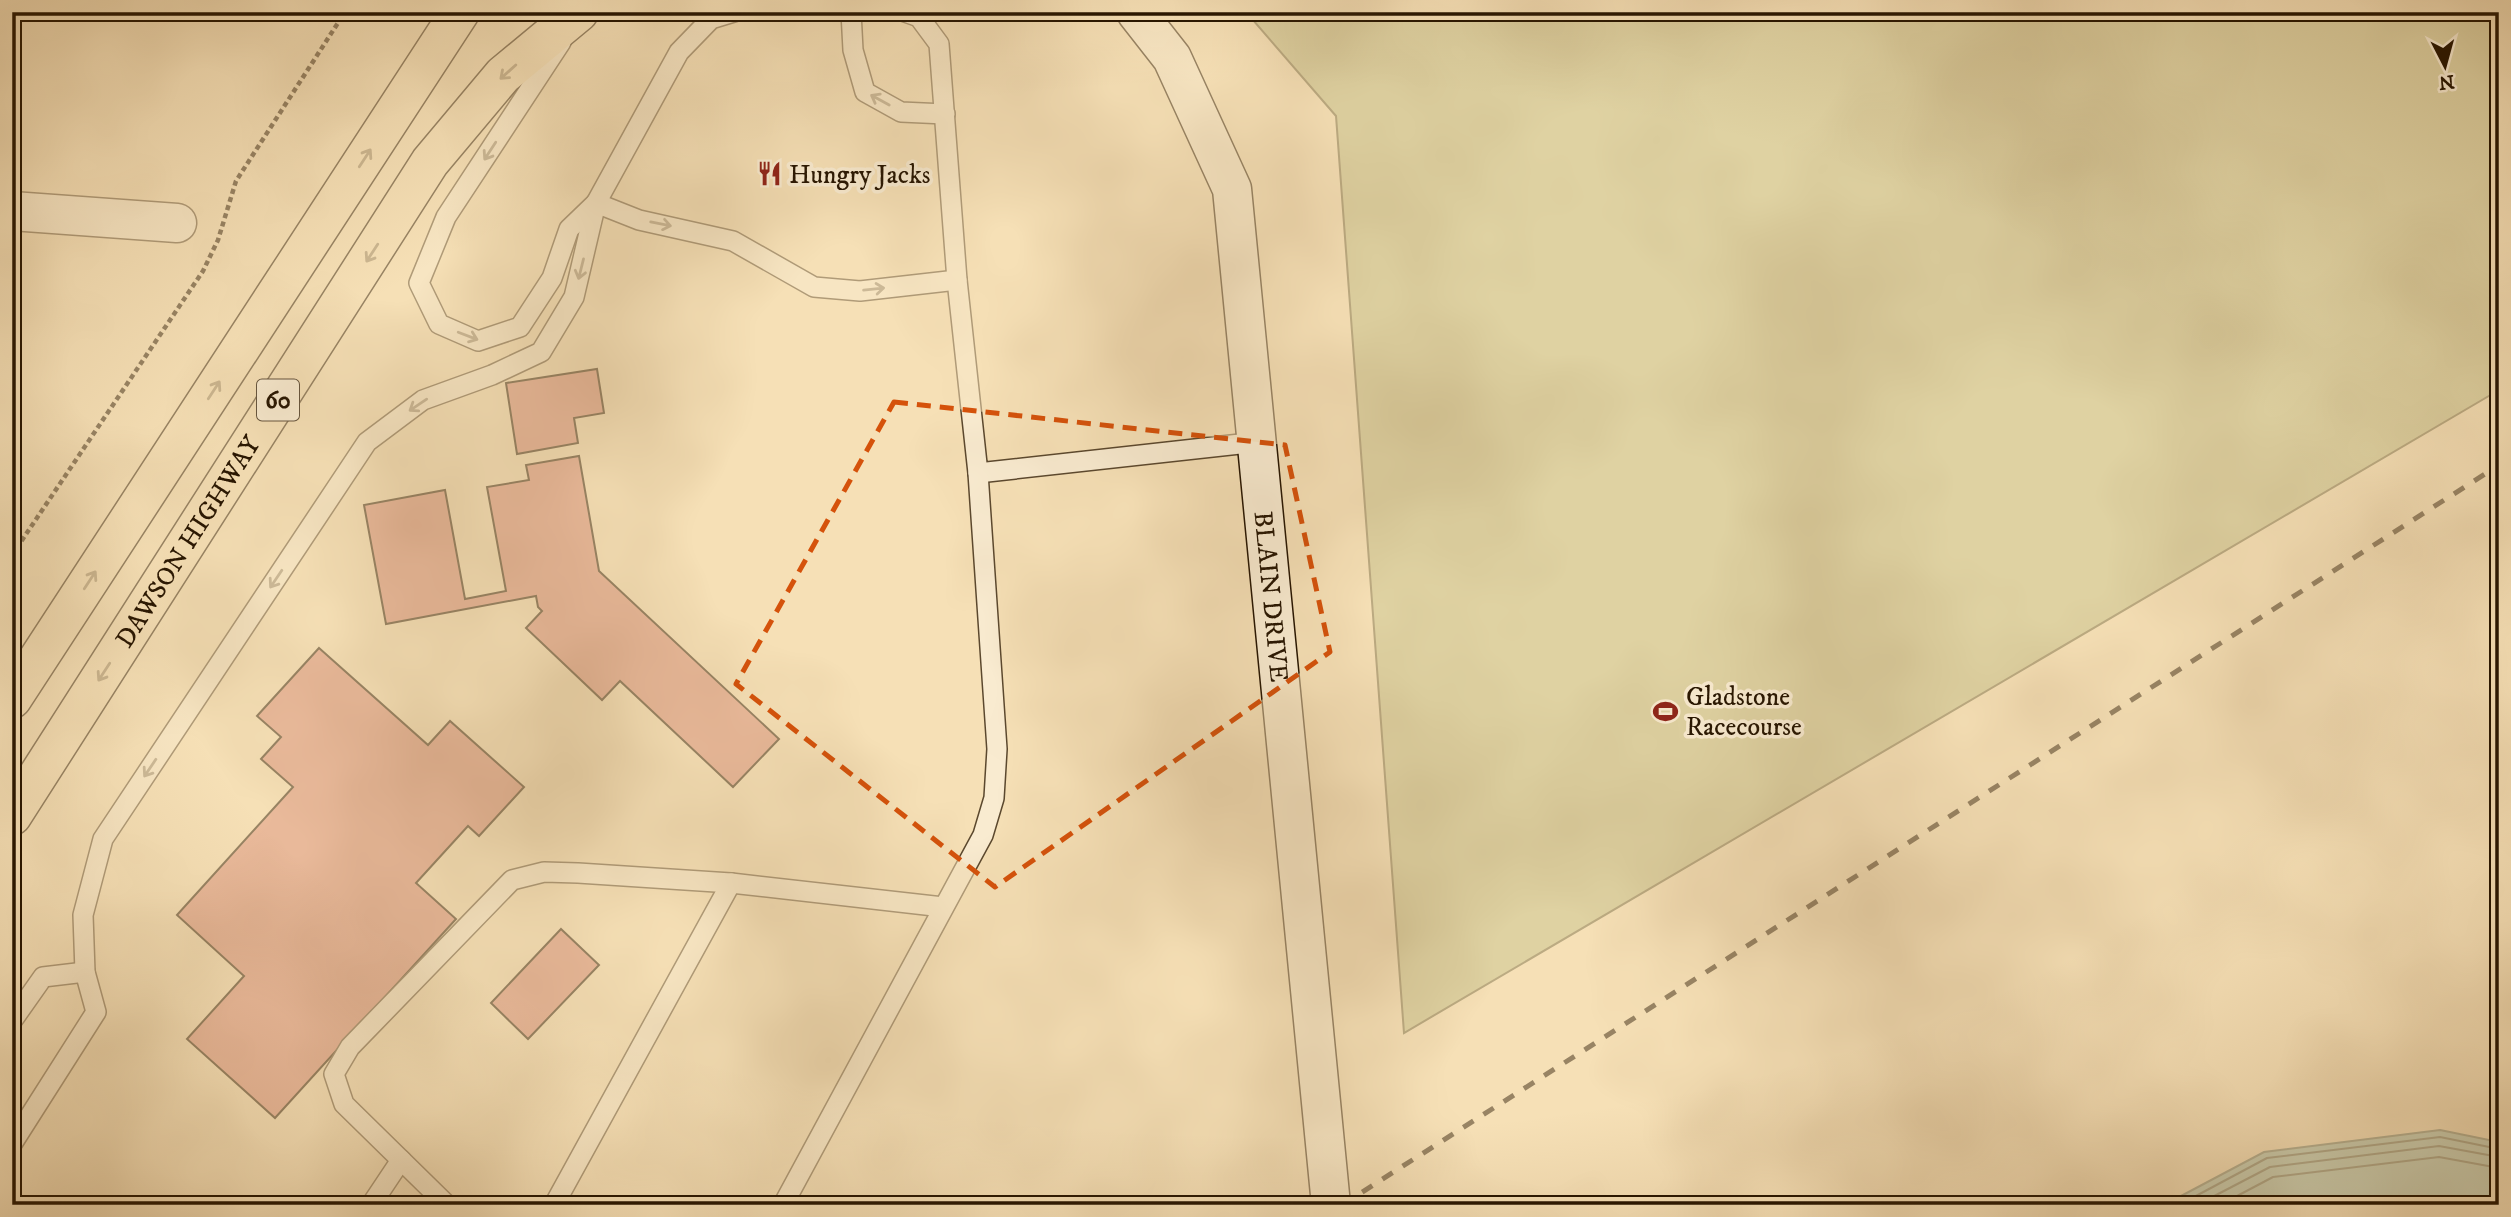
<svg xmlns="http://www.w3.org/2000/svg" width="2511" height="1217" font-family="'IM FELL DW Pica',serif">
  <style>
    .green { fill: #c3c089; stroke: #756a44; stroke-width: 2 }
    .water { fill: #9dbdaa; stroke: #6e7a66; stroke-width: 2 }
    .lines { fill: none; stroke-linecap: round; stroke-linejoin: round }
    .shore { stroke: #626955; stroke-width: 2 }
    .building { fill: #db8d7a; stroke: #271500; stroke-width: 2 }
    .lane-casing { stroke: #5b482e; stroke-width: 22 }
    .street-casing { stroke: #5b482e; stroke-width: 41 }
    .secondary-casing { stroke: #271500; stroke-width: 41 }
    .highway-casing { stroke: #271500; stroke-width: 41 }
    .path { stroke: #271500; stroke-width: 4.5; stroke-dasharray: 5 3.5; stroke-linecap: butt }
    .lane { stroke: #f9ebd0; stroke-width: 19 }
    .street { stroke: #f9ebd0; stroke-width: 38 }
    .secondary { stroke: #f9ebd0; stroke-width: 38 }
    .highway { stroke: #f6e0b6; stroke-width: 38 }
    .rail { stroke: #271500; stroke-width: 5; stroke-dasharray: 12 12; stroke-linecap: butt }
    .oneway { stroke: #998564 }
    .oneway2 { stroke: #9a8b72 }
    .marked { fill: none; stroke: #d5520b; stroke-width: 5; stroke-dasharray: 14 9; stroke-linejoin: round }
    .labels { text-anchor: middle; stroke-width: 7; stroke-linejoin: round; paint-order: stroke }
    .shield { fill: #f9ebd0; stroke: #66553e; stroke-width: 2 }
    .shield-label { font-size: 24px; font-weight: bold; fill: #271500 }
    .poi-label { font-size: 26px; fill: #271500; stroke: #f9ebd0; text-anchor: start }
    .street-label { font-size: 26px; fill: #271500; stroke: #f9ebd0 }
  </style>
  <rect width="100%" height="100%" fill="#f6e0b6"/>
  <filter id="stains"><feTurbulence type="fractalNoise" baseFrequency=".00286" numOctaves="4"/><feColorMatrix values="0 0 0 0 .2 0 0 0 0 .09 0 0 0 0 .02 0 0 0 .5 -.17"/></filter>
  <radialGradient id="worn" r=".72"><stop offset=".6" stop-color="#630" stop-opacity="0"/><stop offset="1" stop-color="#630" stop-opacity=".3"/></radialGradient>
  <polygon class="green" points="1246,12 2499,12 2499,390 1404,1033 1336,116"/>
  <polygon class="water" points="2440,1130 2499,1142 2499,1205 2164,1205 2264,1152"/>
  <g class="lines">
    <g class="shore">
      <polyline points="2179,1205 2267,1158 2440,1137 2499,1149"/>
      <polyline points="2197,1205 2270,1167 2439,1146 2499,1157"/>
      <polyline points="2220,1205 2273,1177 2439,1157 2499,1168"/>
    </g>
  </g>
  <g class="building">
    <polygon points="597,369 604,413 574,418 578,443 517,454 506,383"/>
    <polygon points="579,456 599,571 779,739 733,787 620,681 602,700 526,628 542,611 538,607 536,596 386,624 364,505 445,490 465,599 506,591 487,487 529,480 526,465"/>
    <polygon points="319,648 428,745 450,721 524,787 479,836 468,826 416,883 456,919 275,1118 187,1039 244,976 177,915 293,787 261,759 281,737 257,716"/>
    <polygon points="561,929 599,965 528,1039 491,1003"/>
  </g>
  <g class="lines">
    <defs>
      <g id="lane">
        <polyline points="851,12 853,50 865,92 901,112 945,114"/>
        <polyline points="905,12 919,17 939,44 957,280 978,473 1258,442"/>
        <polyline points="561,42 446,217 419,283 439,324 478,341 520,327 552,278 569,229 596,203"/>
        <polyline points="596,203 639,220 733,241 814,287 860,291 957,280"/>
        <polyline points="12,1021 43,977 85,972"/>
        <polyline points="12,1144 96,1012 85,972 83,915 103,839 367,442 423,400 492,375 541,352 574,297 596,203 679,52 711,19 734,12"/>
        <polyline points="371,1205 401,1160"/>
        <polyline points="447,1205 344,1104 334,1074 350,1047 512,880 544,872 578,873 731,883 943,907"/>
        <polyline points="554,1205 731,883"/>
        <polyline points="783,1205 983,835 994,798 997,749 978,473"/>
      </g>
      <polyline id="street" points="12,211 177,223"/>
      <g id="secondary">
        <path id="s1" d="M1136,12L1172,58L1232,189L1331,1205"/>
      </g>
      <g id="highway">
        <polyline points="12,699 460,12"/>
        <path id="s2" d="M12,816L430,162L503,75L579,12"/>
      </g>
    </defs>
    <use href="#lane" class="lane-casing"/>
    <use href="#street" class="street-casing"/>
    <use href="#secondary" class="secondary-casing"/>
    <use href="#highway" class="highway-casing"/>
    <polyline class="path" points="12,555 203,271 218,240 236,181 345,12"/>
    <use href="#lane" class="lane"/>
    <use href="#street" class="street"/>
    <use href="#secondary" class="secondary"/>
    <use href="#highway" class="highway"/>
    <polyline class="rail" points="1342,1205 2499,465"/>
  </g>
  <defs><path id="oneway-shaft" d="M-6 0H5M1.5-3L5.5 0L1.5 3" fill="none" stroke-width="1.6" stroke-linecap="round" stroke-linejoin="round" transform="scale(1.75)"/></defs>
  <g class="oneway">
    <use href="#oneway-shaft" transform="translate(508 72) rotate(138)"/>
    <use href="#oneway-shaft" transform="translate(365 158) rotate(-57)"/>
    <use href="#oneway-shaft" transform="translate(372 253) rotate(123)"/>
    <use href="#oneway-shaft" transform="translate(214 390) rotate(-57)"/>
    <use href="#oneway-shaft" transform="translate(90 580) rotate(-57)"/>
    <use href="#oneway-shaft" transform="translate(104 672) rotate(123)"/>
  </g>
  <g class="oneway2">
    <use href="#oneway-shaft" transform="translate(880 100) rotate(-151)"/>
    <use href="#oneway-shaft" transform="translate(490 151) rotate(123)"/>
    <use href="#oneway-shaft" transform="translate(661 224) rotate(11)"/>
    <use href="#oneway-shaft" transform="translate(581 269) rotate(104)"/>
    <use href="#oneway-shaft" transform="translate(874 289) rotate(-6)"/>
    <use href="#oneway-shaft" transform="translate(468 336) rotate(21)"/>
    <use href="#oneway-shaft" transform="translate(418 405) rotate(146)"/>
    <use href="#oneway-shaft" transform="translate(276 579) rotate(124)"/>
    <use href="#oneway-shaft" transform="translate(150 768) rotate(124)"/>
  </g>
  <path d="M0 0H2511V1217H0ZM894,402L1285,445L1330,652L995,887L736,684Z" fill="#f6e0b6" fill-opacity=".55" fill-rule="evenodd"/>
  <path class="marked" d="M894,402L1285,445L1330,652L995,887L736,684Z"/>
  <defs>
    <symbol id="restaurant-bare" viewBox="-9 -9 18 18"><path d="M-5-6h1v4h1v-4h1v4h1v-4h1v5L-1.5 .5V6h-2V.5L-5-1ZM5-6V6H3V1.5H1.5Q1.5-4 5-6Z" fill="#8f2418" stroke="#f9ebd0" stroke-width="2.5" paint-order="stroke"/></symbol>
    <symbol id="stadium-bare" viewBox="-9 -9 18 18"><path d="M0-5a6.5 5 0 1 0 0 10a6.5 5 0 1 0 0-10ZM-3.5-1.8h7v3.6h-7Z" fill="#8f2418" stroke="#f9ebd0" stroke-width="2.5" paint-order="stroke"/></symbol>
  </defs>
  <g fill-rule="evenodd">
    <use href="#restaurant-bare" x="752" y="156" width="35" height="35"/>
    <use href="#stadium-bare" x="1648" y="694" width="35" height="35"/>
  </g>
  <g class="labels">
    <rect class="shield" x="257" y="379.5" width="42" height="41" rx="5"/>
    <g class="shield-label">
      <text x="278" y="408">60</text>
    </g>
    <g class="poi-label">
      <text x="789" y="183">Hungry Jacks</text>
      <text x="1686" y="705">Gladstone<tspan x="1686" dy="30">Racecourse</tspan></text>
    </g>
    <g class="street-label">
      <text dy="9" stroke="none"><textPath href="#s2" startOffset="326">DAWSON HIGHWAY</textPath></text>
      <text dy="9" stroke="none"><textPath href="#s1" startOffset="612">BLAIN DRIVE</textPath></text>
    </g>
  </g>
  <rect width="2511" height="1217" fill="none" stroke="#f6e0b6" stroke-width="42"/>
  <rect x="14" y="14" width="2483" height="1189" fill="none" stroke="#271500" stroke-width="3.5"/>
  <rect x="21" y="21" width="2469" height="1175" fill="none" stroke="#271500" stroke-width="2"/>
  <g transform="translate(2445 66) rotate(174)" stroke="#f9ebd0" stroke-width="5" paint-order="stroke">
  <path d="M0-5L12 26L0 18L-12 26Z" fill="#271500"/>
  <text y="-10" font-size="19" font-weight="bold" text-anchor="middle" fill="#271500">N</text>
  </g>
  <rect width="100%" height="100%" filter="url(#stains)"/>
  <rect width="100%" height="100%" fill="url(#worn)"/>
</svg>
